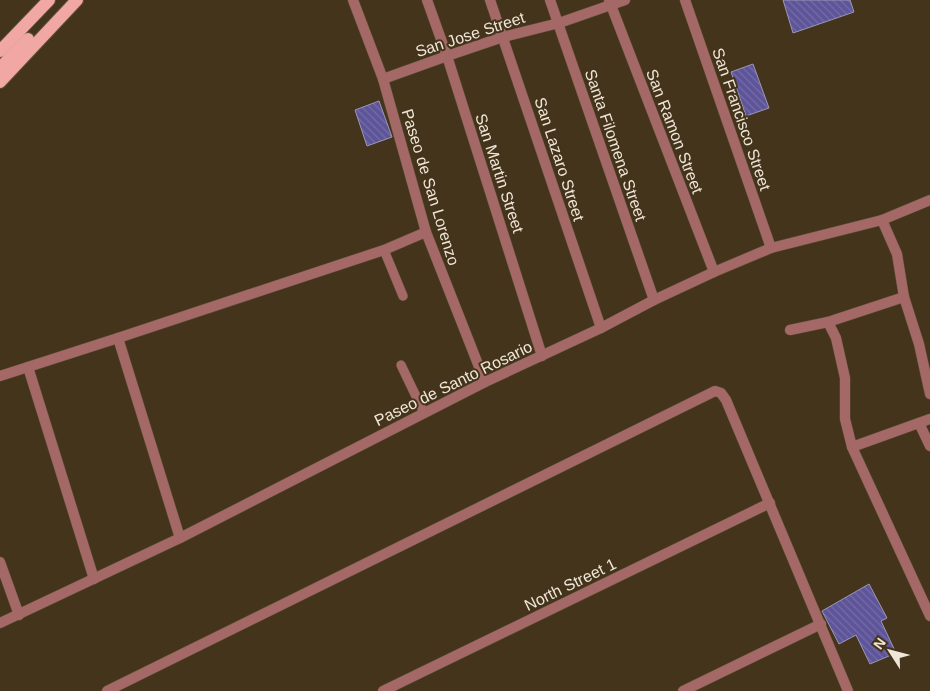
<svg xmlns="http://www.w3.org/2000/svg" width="930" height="691" font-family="Arial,sans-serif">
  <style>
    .building { fill: url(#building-back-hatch); stroke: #9a98b6 }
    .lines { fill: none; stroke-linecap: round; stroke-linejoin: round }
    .lane-casing { stroke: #60503a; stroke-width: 10 }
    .street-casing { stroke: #60503a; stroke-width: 11 }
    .primary-casing { stroke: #60503a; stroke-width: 14 }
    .lane { stroke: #a46966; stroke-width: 9 }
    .street { stroke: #a46966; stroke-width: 10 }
    .primary { stroke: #f1a8a4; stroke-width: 12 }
    .labels { text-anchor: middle; stroke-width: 4; stroke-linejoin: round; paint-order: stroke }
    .street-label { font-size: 16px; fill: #f0e6d8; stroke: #44341c }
  </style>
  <defs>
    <pattern id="building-back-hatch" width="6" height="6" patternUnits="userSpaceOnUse" patternTransform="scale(1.25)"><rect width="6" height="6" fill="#5d5499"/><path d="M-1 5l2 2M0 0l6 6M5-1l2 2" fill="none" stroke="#756da6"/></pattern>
  </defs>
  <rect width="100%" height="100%" fill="#44341c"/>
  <g class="building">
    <polygon points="783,0 850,0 854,12 793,33"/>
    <polygon points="753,64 769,108 746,116 731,72"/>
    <polygon points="379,101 392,137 367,146 355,110"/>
    <polygon points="869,584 887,618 881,621 896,653 870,664 856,635 839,644 822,611"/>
  </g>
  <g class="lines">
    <defs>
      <g id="lane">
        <polyline points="384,250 403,296"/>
        <polyline points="401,365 424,413"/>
      </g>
      <g id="street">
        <polyline points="353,0 383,79 426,232 485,382"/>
        <polyline points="427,0 447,56 542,356"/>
        <polyline points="490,0 601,328"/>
        <polyline points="550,0 654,300"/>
        <polyline points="609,0 714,272"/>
        <polyline points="685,0 771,248"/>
        <polyline points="383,79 447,56 503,37 559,23 625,0"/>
        <polyline points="882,220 897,254 904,297 919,344 930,394"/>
        <polyline points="904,297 828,322 836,338 845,378 845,419 852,447 930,616"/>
        <polyline points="790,330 828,322"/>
        <polyline points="118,338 180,538"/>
        <polyline points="28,367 94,579"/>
        <polyline points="0,376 118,338 384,250 426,232"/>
        <polyline points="919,423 930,446"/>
        <polyline points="852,447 930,419"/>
        <polyline points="0,562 19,615"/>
        <polyline points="0,623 180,538 485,382 601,328 654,300 714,272 771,248 882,220 930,200"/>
        <polyline points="107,691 715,391 721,393 726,400 848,691"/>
        <polyline points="383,691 770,503"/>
        <polyline points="683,691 821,624"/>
      </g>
      <g id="primary">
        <polyline points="0,51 49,0"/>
        <polyline points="0,68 28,39"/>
        <polyline points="0,82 77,0"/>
      </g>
    </defs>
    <use href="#lane" class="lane-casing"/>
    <use href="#street" class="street-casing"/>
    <use href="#primary" class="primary-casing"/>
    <use href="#lane" class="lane"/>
    <use href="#street" class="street"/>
    <use href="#primary" class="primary"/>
  </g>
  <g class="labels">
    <g class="street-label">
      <text transform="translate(470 34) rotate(-18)" y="6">San Jose Street</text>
      <text transform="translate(742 119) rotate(71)" y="6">San Francisco Street</text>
      <text transform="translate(675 131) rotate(69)" y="6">San Ramon Street</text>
      <text transform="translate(616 145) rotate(71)" y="6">Santa Filomena Street</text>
      <text transform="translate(560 159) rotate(72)" y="6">San Lazaro Street</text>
      <text transform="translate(500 173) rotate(72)" y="6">San Martin Street</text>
      <text transform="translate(431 187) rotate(73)" y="6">Paseo de San Lorenzo</text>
      <text transform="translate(453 383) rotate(-26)" y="6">Paseo de Santo Rosario</text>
      <text transform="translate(570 584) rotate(-26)" y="6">North Street 1</text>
    </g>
  </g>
  <g transform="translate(890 651) rotate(306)" stroke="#44341c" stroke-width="4" paint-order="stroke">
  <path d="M0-4L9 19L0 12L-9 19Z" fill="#f0e6d8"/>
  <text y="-8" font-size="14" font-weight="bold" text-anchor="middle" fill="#f0e6d8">N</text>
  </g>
</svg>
